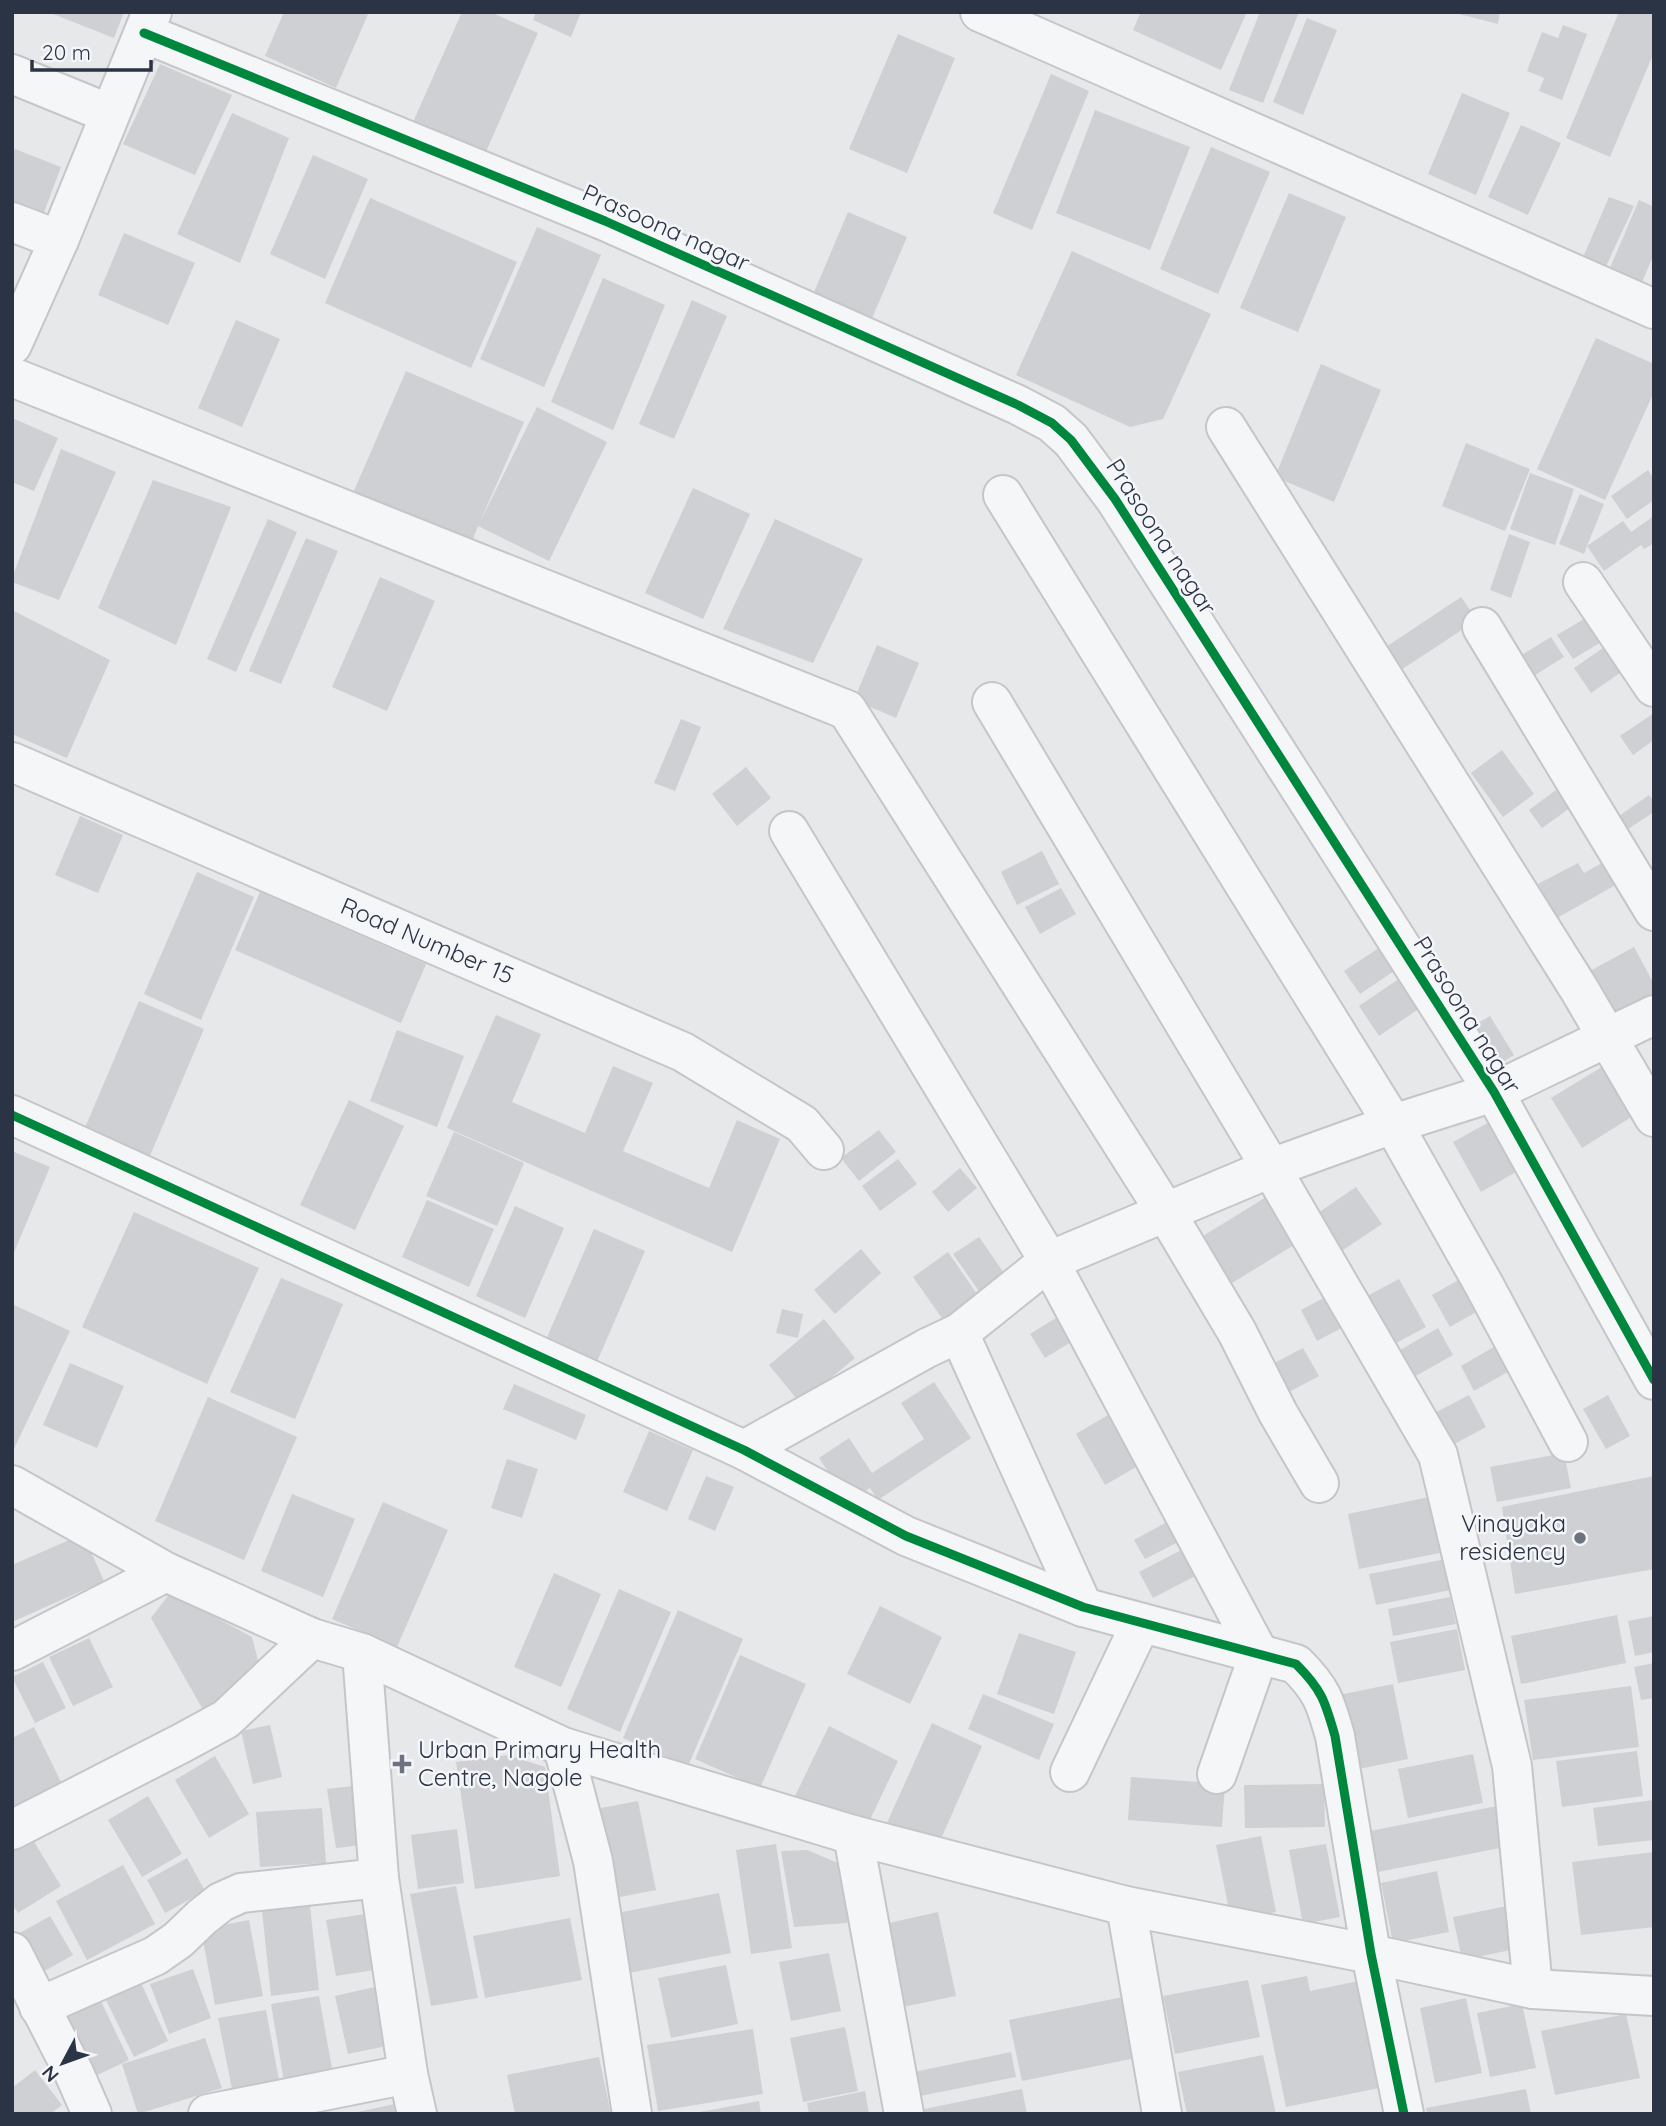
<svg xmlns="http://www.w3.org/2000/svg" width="1666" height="2126" font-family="Quicksand,sans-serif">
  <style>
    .building { fill: #ced0d3 }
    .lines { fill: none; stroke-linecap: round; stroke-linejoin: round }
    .minor-casing { stroke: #c4c6c8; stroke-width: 42 }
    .minor { stroke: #f5f6f7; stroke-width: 38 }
    .cycleway-casing { stroke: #f4f6f9; stroke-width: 13 }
    .cycleway { stroke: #00873e; stroke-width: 9 }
    .poi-dot { fill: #6c737f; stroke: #f4f6f9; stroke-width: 2.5 }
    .labels { text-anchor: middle; stroke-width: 5; stroke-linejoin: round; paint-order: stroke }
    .street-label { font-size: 24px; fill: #2b3445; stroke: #f4f6f9 }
    .poi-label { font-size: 24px; fill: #2b3445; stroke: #f4f6f9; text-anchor: end }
  </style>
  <rect width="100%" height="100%" fill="#e6e8ea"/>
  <g class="building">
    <polygon points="48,12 124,12 114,38"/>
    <polygon points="284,12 369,12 336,88 265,56"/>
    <polygon points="462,12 490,12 538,33 485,154 413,122"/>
    <polygon points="536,12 581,12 571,37 533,20"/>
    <polygon points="1141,12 1247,12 1221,70 1133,30"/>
    <polygon points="1260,12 1299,12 1263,103 1229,90"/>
    <polygon points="1451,12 1500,12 1498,24"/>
    <polygon points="1619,12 1654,12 1654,52 1610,157 1566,138"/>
    <polygon points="1307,18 1337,30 1303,115 1273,102"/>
    <polygon points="1563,25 1587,34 1562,100 1539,91 1544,78 1527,71 1542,32 1558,38"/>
    <polygon points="898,34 955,58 907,173 849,149"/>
    <polygon points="160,64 232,95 195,175 123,144"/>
    <polygon points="1051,74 1089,91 1032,230 993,213"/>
    <polygon points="1462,93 1510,113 1476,195 1428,174"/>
    <polygon points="1095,110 1190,147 1150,250 1056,213"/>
    <polygon points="232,113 289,138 240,263 177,234"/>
    <polygon points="1521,125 1561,143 1528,215 1488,197"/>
    <polygon points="1211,147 1270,172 1218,294 1160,269"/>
    <polygon points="15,149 61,167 43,215 12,203 12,157"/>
    <polygon points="313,155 368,179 325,279 270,254"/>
    <polygon points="1289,193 1346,217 1298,332 1240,308"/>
    <polygon points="1609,197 1634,206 1601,277 1578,269"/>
    <polygon points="370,198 517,262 471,368 325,303"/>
    <polygon points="1639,200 1654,207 1654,254 1639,289 1607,275"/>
    <polygon points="848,212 907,237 870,323 812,297"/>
    <polygon points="537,227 601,255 544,387 480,359"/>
    <polygon points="124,233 195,263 168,325 98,295"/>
    <polygon points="1072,251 1211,314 1163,419 1130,427 1016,375"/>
    <polygon points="603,278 665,305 613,430 551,402"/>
    <polygon points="692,300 727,316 674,439 639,424"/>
    <polygon points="236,320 280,339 242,427 198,408"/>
    <polygon points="1596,338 1654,364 1654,392 1605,500 1537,469"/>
    <polygon points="1321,364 1381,390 1334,502 1275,477"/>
    <polygon points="406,371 524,422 479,524 537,407 607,442 549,561 478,526 471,544 353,493"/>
    <polygon points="12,418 58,438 34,491 12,482"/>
    <polygon points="1466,443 1530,469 1505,531 1442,506"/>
    <polygon points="61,449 116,472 59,600 12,582 12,578"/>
    <polygon points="1648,470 1654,479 1654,500 1627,519 1611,496"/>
    <polygon points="1530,473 1574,489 1555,545 1510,529"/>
    <polygon points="153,480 231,507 176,645 98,608"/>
    <polygon points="693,488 750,514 703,619 645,593"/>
    <polygon points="1580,494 1604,504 1587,546 1623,521 1631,532 1654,516 1654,543 1644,549 1641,545 1604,571 1587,546 1584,554 1559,544"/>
    <polygon points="268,519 297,532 236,672 207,659"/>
    <polygon points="775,519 863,559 813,663 723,629"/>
    <polygon points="1509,534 1530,542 1511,598 1490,590"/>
    <polygon points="306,538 338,551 281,684 249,671"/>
    <polygon points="380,577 435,601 387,711 332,687"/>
    <polygon points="1461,597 1477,620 1401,670 1386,647"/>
    <polygon points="12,610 110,660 67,758 12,734"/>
    <polygon points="1599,610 1613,635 1573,659 1557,635"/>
    <polygon points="1551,637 1564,657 1532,677 1520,656"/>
    <polygon points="1613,641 1630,666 1591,693 1574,668"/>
    <polygon points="877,645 919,663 896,718 854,700"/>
    <polygon points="1654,713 1654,740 1633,755 1620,736"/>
    <polygon points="681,719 701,727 675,791 654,783"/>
    <polygon points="1502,750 1534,794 1503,817 1471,773"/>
    <polygon points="746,767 771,798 737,826 712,794"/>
    <polygon points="1556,790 1570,808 1542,828 1529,810"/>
    <polygon points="1649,795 1654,801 1654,812 1628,829 1619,816"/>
    <polygon points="80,816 123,835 98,893 55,875"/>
    <polygon points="1042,851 1059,884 1017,905 1001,872"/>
    <polygon points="1609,859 1621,882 1557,918 1538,884 1578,863 1584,873"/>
    <polygon points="197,872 254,897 201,1020 144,994"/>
    <polygon points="1061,888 1076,914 1040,934 1025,907"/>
    <polygon points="260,892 426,964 401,1023 235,950"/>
    <polygon points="1385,944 1400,967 1360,994 1344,971"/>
    <polygon points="1634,947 1654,984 1654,994 1605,1020 1581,976"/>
    <polygon points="1403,976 1423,1006 1379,1036 1359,1006"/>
    <polygon points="139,1001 204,1029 146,1165 81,1137"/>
    <polygon points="496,1015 541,1034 512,1102 585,1133 613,1066 653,1083 623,1151 709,1188 737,1120 780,1139 732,1252 447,1128"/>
    <polygon points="1490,1016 1514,1055 1488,1071 1464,1031"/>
    <polygon points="397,1030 464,1056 437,1127 370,1101"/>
    <polygon points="1610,1062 1641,1111 1582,1148 1551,1098"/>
    <polygon points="349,1100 404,1126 355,1230 300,1205"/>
    <polygon points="1502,1115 1530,1164 1481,1192 1453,1142"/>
    <polygon points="879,1130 896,1152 859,1181 841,1158"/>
    <polygon points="454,1132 524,1163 497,1226 426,1196"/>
    <polygon points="12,1151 50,1167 12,1257"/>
    <polygon points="898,1159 917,1184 880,1211 862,1186"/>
    <polygon points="960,1168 977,1188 948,1212 932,1192"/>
    <polygon points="1356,1187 1382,1224 1334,1256 1309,1219"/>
    <polygon points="1273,1193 1302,1240 1219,1291 1190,1244"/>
    <polygon points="427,1200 494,1229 469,1287 402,1257"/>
    <polygon points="515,1206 564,1228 525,1318 476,1296"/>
    <polygon points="134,1212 259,1268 207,1384 82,1327"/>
    <polygon points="594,1229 645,1251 596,1364 545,1342"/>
    <polygon points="979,1237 1008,1279 983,1297 953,1254"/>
    <polygon points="861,1249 881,1273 835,1314 814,1290"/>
    <polygon points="948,1252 979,1297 944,1321 913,1277"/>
    <polygon points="1467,1275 1485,1307 1450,1327 1432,1295"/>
    <polygon points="281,1278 343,1304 295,1419 230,1392"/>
    <polygon points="1399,1279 1426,1327 1385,1349 1358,1301"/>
    <polygon points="1333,1293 1349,1324 1317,1341 1301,1310"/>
    <polygon points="12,1304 70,1331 12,1453"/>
    <polygon points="782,1309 803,1314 798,1338 776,1333"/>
    <polygon points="1064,1313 1079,1337 1045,1358 1030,1334"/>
    <polygon points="824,1319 855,1358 800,1403 769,1365"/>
    <polygon points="1438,1328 1453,1355 1405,1382 1390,1356"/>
    <polygon points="1499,1344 1513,1369 1474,1391 1461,1366"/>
    <polygon points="1303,1348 1319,1376 1274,1400 1259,1371"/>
    <polygon points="70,1363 124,1386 97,1448 43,1425"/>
    <polygon points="934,1382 971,1438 878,1500 870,1488 857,1496 847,1481 838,1487 819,1458 849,1438 872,1473 924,1439 901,1403"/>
    <polygon points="514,1384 586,1415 576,1440 503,1409"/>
    <polygon points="1469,1395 1486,1427 1445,1449 1429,1416"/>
    <polygon points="1608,1395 1630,1436 1606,1449 1583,1409"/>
    <polygon points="208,1397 297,1437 244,1560 155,1521"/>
    <polygon points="1113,1412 1143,1463 1105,1485 1076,1434"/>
    <polygon points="649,1431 693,1450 667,1511 623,1492"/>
    <polygon points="1564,1453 1571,1488 1497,1502 1490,1467"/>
    <polygon points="507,1459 538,1469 522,1518 491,1508"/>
    <polygon points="706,1476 734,1487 715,1531 688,1519"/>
    <polygon points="1654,1476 1654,1569 1515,1594 1502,1507"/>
    <polygon points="292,1494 355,1519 323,1597 261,1571"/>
    <polygon points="1434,1496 1445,1552 1359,1569 1348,1514"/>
    <polygon points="383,1502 448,1530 397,1647 332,1619"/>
    <polygon points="1176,1517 1186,1538 1145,1559 1134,1540"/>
    <polygon points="83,1534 104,1581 12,1622 12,1565"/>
    <polygon points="1189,1546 1203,1572 1153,1598 1139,1572"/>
    <polygon points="1446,1559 1451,1590 1376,1605 1369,1574"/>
    <polygon points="554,1573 601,1594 561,1687 514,1667"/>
    <polygon points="619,1589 671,1612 620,1732 567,1709"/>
    <polygon points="170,1593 252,1637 260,1668 225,1703 202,1708 151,1618"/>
    <polygon points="1450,1597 1456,1624 1393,1636 1388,1609"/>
    <polygon points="880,1606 942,1637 910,1704 847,1674"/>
    <polygon points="678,1610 743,1639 688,1766 623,1738"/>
    <polygon points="1617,1615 1626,1663 1521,1684 1511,1636"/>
    <polygon points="1654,1616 1654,1652 1635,1656 1628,1621"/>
    <polygon points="1457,1629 1465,1670 1398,1683 1390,1642"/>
    <polygon points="1019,1633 1076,1652 1054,1714 997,1694"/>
    <polygon points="89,1638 113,1687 73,1706 49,1657"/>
    <polygon points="740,1655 806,1684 760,1788 695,1759"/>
    <polygon points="43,1662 66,1708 35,1723 12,1677"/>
    <polygon points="1654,1663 1654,1698 1641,1700 1634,1667"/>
    <polygon points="1393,1684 1408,1759 1349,1771 1334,1696"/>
    <polygon points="1631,1686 1639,1747 1533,1760 1524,1700"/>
    <polygon points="983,1694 1054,1724 1039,1760 968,1729"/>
    <polygon points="932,1723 982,1746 937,1848 886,1825"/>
    <polygon points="270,1725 282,1777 253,1784 241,1731"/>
    <polygon points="829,1726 898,1761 865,1830 795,1796"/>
    <polygon points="34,1727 62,1784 15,1806 12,1801 12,1738"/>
    <polygon points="1637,1751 1643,1796 1562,1807 1556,1761"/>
    <polygon points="1473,1754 1483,1803 1408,1818 1398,1769"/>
    <polygon points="508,1755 545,1767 560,1876 475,1889 456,1762"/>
    <polygon points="215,1756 249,1814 209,1838 175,1780"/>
    <polygon points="1131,1777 1225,1784 1222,1827 1128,1820"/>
    <polygon points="1324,1784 1325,1827 1245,1828 1244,1785"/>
    <polygon points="362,1785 371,1844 336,1848 327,1789"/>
    <polygon points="148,1796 182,1854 142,1877 108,1820"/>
    <polygon points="1654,1800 1654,1840 1598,1846 1593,1808"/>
    <polygon points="638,1801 656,1890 615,1898 596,1809"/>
    <polygon points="1497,1806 1505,1847 1378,1872 1370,1831"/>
    <polygon points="322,1808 326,1863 260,1867 256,1812"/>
    <polygon points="457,1829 464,1883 418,1889 411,1835"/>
    <polygon points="30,1835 61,1886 18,1913 12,1904 12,1845"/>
    <polygon points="1261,1836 1276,1912 1231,1920 1216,1845"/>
    <polygon points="776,1844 792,1948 751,1954 736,1850"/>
    <polygon points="1326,1844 1340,1917 1303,1924 1289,1850"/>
    <polygon points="807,1850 850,1868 847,1923 794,1927 781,1851"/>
    <polygon points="1654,1852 1654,1927 1581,1935 1572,1862"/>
    <polygon points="187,1858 205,1891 165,1913 147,1880"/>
    <polygon points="123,1865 155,1924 87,1960 56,1901"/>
    <polygon points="1437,1871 1449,1932 1393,1943 1381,1883"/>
    <polygon points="456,1886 478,1998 431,2006 410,1894"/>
    <polygon points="719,1893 731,1953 629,1973 617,1913"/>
    <polygon points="310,1906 319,1990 271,1996 262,1911"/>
    <polygon points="1507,1906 1516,1949 1462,1960 1453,1917"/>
    <polygon points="938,1912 956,1996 898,2008 880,1925"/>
    <polygon points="371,1913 380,1969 336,1976 326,1920"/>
    <polygon points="50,1916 73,1955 41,1973 18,1934"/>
    <polygon points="570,1918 582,1980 485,1998 473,1936"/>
    <polygon points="249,1920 263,1996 215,2005 201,1929"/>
    <polygon points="829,1953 841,2011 791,2021 779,1962"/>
    <polygon points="726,1965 738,2024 671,2038 658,1978"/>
    <polygon points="193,1969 211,2018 169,2034 150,1984"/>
    <polygon points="1307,1976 1310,1991 1368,1979 1389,2086 1286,2107 1261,1985"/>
    <polygon points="1248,1980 1260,2037 1175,2054 1163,1996"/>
    <polygon points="140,1981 168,2041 134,2057 105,1998"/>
    <polygon points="383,1985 396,2044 348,2054 335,1996"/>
    <polygon points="319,1996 333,2074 284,2082 271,2004"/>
    <polygon points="99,1997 129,2060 91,2078 61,2015"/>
    <polygon points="1123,1997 1136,2058 1022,2081 1009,2020"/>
    <polygon points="1466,1998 1482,2073 1435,2083 1420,2008"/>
    <polygon points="1522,2004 1536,2068 1490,2077 1477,2013"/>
    <polygon points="266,2010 279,2080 232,2089 218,2018"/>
    <polygon points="1626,2014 1640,2078 1555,2095 1541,2031"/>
    <polygon points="845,2027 858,2091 803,2102 790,2038"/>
    <polygon points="753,2029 763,2094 658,2111 647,2045"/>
    <polygon points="205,2038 222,2088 138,2114 122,2064"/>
    <polygon points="1011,2052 1016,2077 910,2098 904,2074"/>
    <polygon points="1263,2055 1276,2114 1187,2114 1178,2072"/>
    <polygon points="599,2057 611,2114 515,2114 507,2075"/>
    <polygon points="35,2070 62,2105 50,2114 12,2114 12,2088"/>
    <polygon points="1022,2089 1027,2114 916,2114 915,2111"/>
    <polygon points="1526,2089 1531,2114 1427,2114 1426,2108"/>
    <polygon points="865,2091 869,2114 809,2114 807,2103"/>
    <polygon points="759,2101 761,2114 700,2114 700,2112"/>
    <polygon points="399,2103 401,2114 353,2114 353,2113"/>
  </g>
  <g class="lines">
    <defs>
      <g id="minor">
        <polyline points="980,12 1654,309"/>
        <polyline points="144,33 605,221 1018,405 1052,423 1071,440 1115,499 1494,1092 1654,1380"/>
        <polyline points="12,74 110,114"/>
        <polyline points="12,222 59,240"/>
        <polyline points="12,345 59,240 152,12"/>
        <polyline points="12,377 847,710 1165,1211 1237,1332 1278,1413 1319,1483"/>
        <polyline points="1226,427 1579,989 1654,1117"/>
        <polyline points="1003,495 1393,1124 1484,1285 1568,1442"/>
        <polyline points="1583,582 1654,687"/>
        <polyline points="1482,627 1654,911"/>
        <polyline points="992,702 1271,1168 1438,1455 1512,1766 1533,1989"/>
        <polyline points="12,762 683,1052 802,1124 824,1150"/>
        <polyline points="789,831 1049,1261 1259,1654 1217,1774"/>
        <path d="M12,1115L744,1450L906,1536L1083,1607L1296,1664C1322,1690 1325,1701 1335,1736L1371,1954L1404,2114"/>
        <polyline points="959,1333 1083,1607"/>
        <polyline points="744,1450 927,1348 959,1333 1049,1261 1271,1168 1393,1124 1494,1092 1654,1015"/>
        <polyline points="12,1485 166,1572 312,1638 362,1653 563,1747 853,1835 1126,1906 1371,1954 1533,1989 1654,1996"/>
        <polyline points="12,1651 166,1572"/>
        <polyline points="362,1653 379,1878 408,2074 417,2114"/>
        <polyline points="563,1747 593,1861 632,2114"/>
        <polyline points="1070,1772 1141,1623"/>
        <polyline points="12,1830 182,1743 226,1719 312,1638"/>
        <polyline points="853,1835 904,2114"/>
        <polyline points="1126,1906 1162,2114"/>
        <polyline points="12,1952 74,2073 92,2114"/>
        <polyline points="39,2007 155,1956 178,1940 202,1917 221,1902 241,1893 379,1878"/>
        <polyline points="208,2114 408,2074"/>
      </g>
    </defs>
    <use href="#minor" class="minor-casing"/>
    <use href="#minor" class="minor"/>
    <defs>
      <g id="cycleway">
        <polyline points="144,33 605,221 1018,405 1052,423 1071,440 1115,499 1494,1092 1654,1380"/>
        <path d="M12,1115L744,1450L906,1536L1083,1607L1296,1664C1322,1690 1325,1701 1335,1736L1371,1954L1404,2114"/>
      </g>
    </defs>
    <use href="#cycleway" class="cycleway-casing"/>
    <use href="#cycleway" class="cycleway"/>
  </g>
  <g class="poi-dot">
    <circle cx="1580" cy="1538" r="7"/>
    <path d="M398.5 1753.5h7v7h7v7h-7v7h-7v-7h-7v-7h7z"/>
  </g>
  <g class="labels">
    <g class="street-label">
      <text transform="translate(666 228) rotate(24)" y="8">Prasoona nagar</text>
      <text transform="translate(1161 537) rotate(57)" y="8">Prasoona nagar</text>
      <text transform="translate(427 941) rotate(23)" y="8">Road Number 15</text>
      <text transform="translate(1467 1015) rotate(58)" y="8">Prasoona nagar</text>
    </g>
    <g class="poi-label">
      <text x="1566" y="1532">Vinayaka<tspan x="1566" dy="28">residency</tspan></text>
      <text x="418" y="1758" text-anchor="start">Urban Primary Health<tspan x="418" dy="28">Centre, Nagole</tspan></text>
    </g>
  </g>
  <rect width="1666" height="2126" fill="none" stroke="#2b3445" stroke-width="28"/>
  <g transform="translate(63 2063) rotate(229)" stroke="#f4f6f9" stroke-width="5" paint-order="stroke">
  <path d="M0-5L12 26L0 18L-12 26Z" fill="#2b3445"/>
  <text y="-10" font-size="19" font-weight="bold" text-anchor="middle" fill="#2b3445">N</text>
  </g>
  <path d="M32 60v10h119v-10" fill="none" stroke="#2b3445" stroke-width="3.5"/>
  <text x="42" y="60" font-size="21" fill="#2b3445" stroke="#f4f6f9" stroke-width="5" paint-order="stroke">20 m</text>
</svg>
